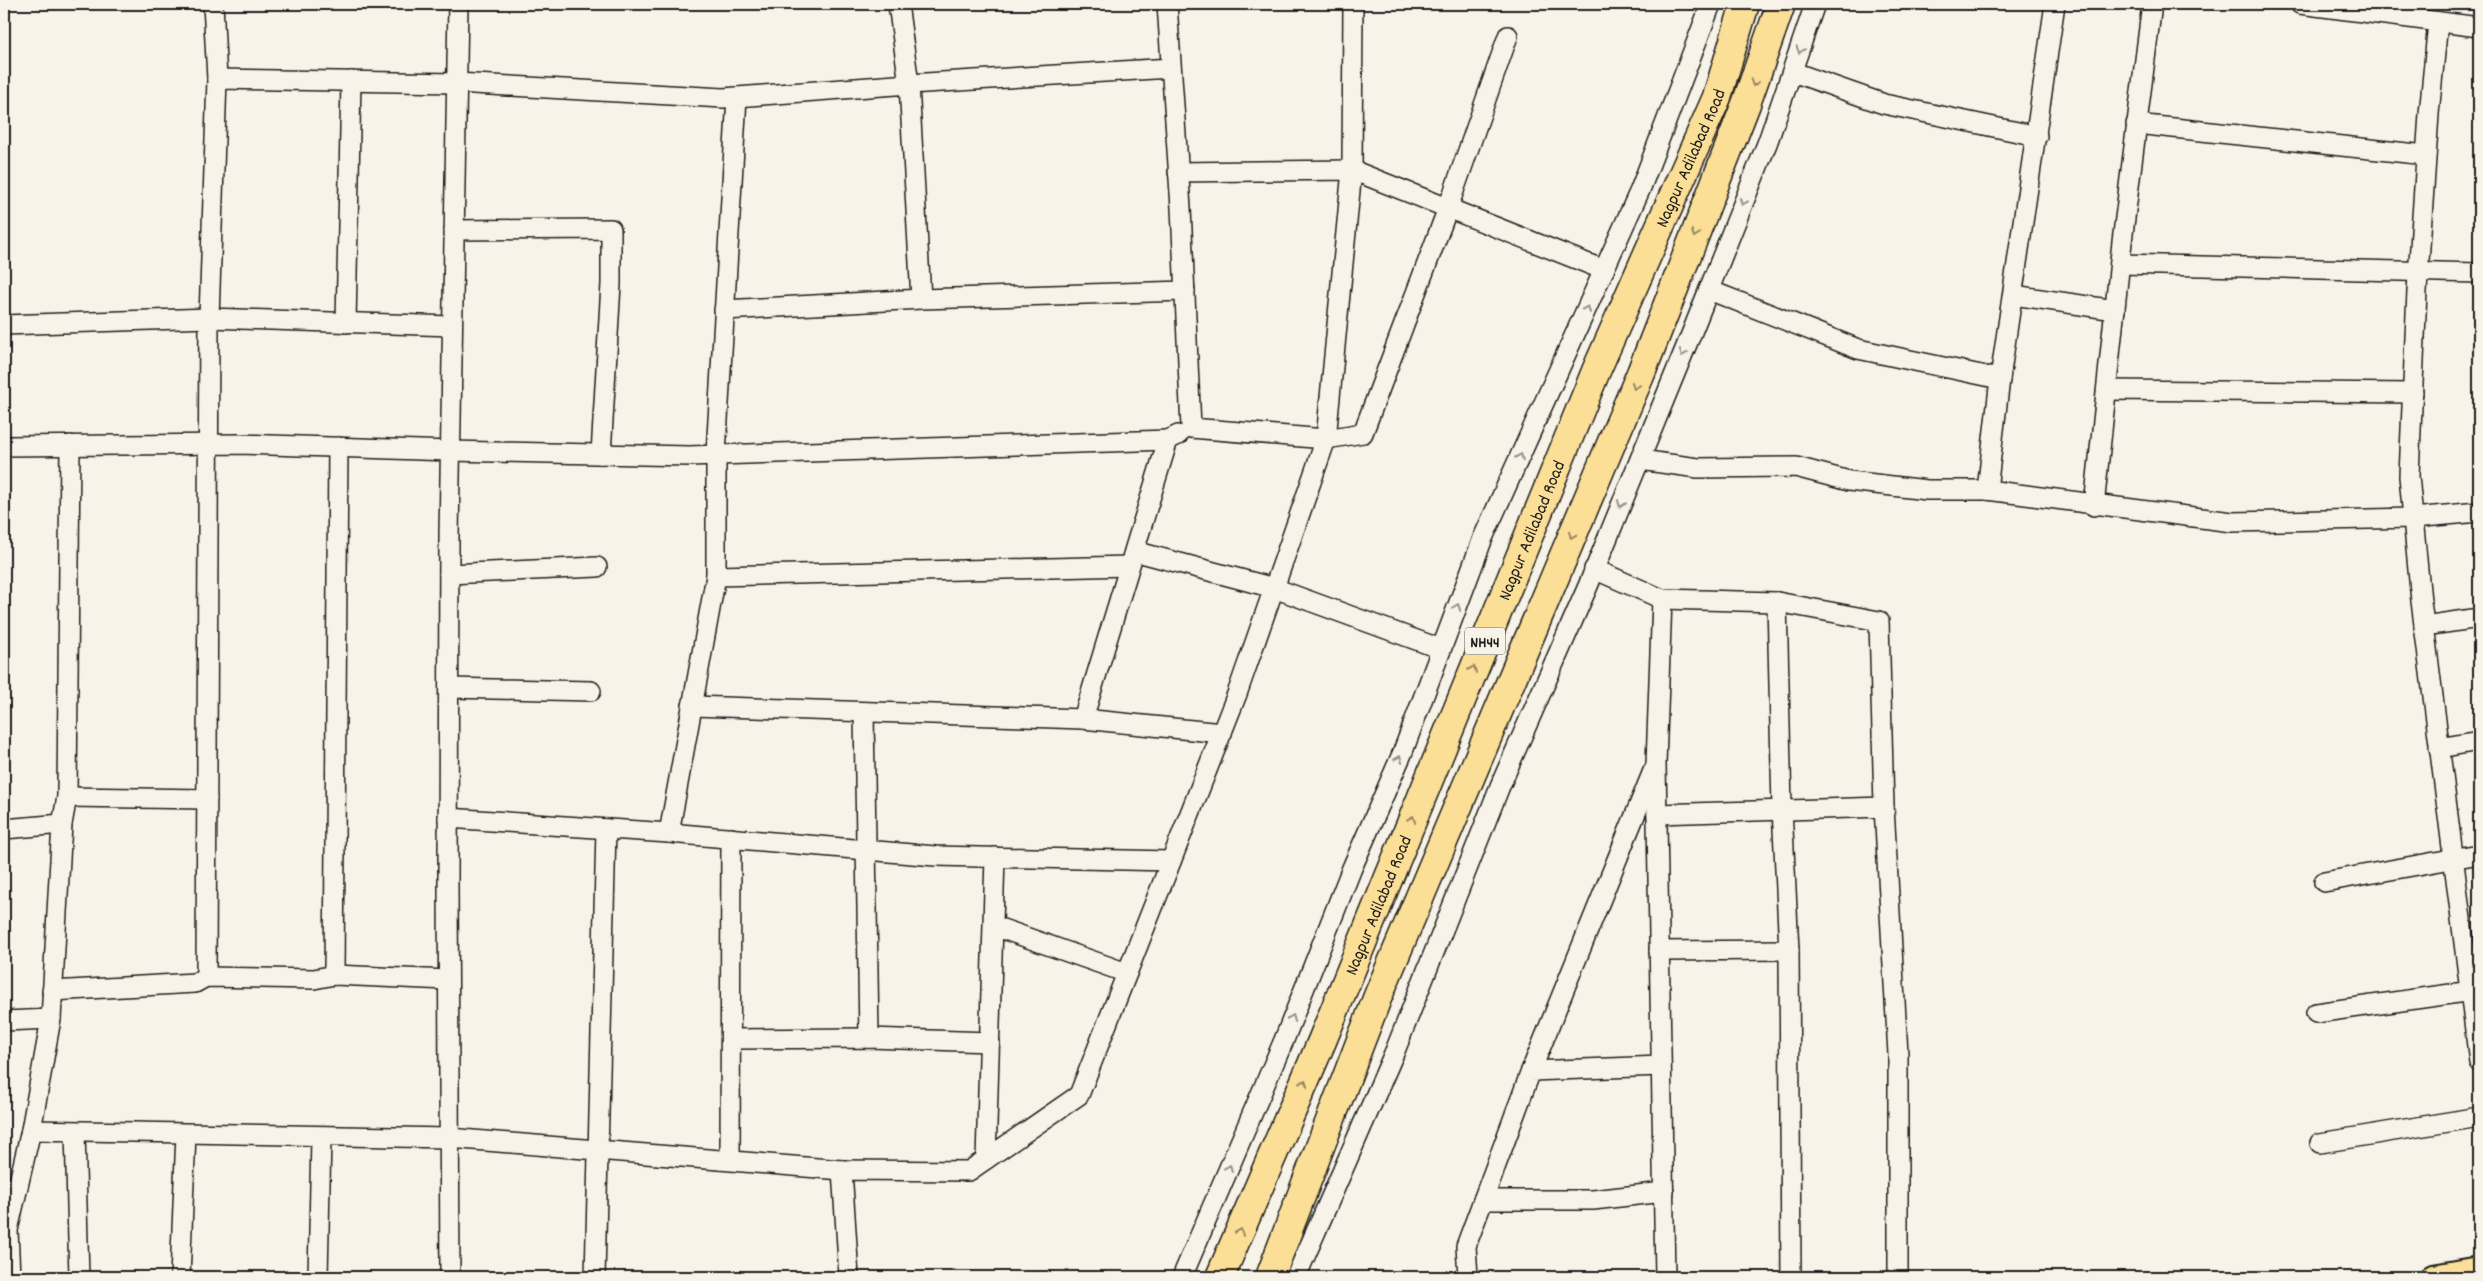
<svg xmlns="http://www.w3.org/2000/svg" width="2483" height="1281" font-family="Dekko,sans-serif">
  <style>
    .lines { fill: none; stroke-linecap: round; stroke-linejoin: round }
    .minor-casing { stroke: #1c1c1c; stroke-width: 22 }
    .major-casing { stroke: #1c1c1c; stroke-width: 28 }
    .highway-casing { stroke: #1c1c1c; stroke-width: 31 }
    .minor { stroke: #f7f3e8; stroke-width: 19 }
    .major { stroke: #fbdf96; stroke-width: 24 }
    .highway { stroke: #fbdf96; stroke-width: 28 }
    .oneway { stroke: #94928c }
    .oneway2 { stroke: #97875f }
    .labels { text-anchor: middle; stroke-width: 4; stroke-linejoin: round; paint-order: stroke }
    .shield { fill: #f7f3e8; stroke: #5e5c59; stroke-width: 1 }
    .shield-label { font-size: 16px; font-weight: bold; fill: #1c1c1c }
    .street-label { font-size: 18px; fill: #1c1c1c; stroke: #f7f3e8 }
  </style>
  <rect width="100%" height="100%" fill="#f7f3e8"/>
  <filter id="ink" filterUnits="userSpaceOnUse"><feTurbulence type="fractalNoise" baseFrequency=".02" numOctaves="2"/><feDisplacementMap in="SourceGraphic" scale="10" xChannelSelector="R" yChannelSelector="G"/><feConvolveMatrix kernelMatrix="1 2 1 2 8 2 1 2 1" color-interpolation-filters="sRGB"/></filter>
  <g filter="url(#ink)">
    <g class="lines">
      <defs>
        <g id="minor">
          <polyline points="213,4 217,79"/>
          <polyline points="898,4 909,84 1171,68"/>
          <polyline points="1353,4 1352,170 1326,439 1363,433 1448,208 1508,36"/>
          <polyline points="2300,4 2479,27"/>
          <polyline points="2438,22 2429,114 2417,291 2409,476 2421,601 2479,1062"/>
          <polyline points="1793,72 1884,104 2037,136"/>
          <polyline points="737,97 716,454 716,576 1129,566"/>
          <polyline points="2136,124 2426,155"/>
          <polyline points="1178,172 1352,170 1604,270"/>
          <polyline points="454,230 611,229 611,284 601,454"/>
          <polyline points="2120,264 2479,273"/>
          <polyline points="1709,290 1858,349 2000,379"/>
          <polyline points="2013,295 2115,310"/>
          <polyline points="724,310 921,299 1185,291"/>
          <polyline points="346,323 351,81"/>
          <polyline points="4,325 209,318 452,326"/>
          <polyline points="2107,390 2413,393"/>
          <polyline points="1178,435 1168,440 1134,551 1274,588 1441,649"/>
          <polyline points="4,446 239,444 450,451 689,456 1168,440"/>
          <polyline points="1640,460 1698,468 1796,467 1849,481 1927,490 1987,490 2232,522 2413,518 2479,512"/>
          <polyline points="1987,490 2000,379 2055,4"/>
          <polyline points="2094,506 2122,242 2152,4"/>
          <polyline points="1133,555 1083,719 1222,733"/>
          <polyline points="1594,569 1662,599 1656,764 1665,1277"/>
          <polyline points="449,574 597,567"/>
          <polyline points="1662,599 1777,602 1879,621 1884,807"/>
          <polyline points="1777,602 1782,808 1789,950 1791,1277"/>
          <polyline points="2424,626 2479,618"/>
          <polyline points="449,688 591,691"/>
          <polyline points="692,706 1083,719"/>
          <polyline points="864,712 869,1038"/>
          <polyline points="2439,748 2479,741"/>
          <polyline points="67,797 207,799"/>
          <polyline points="1657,814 1884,807 1898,1054 1898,1277"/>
          <polyline points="448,818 669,833 716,576"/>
          <polyline points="4,829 62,824"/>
          <polyline points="669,833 935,856 1171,861"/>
          <polyline points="2324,882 2479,854"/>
          <polyline points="994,926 1127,973"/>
          <polyline points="1659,951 1789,950"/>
          <polyline points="334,975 338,447"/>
          <polyline points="206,977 209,318 217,79 456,83 723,98 909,84 921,299"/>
          <polyline points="52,991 195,983 206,977 314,979 334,975 448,980"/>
          <polyline points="2316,1013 2479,990"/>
          <polyline points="4,1021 51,1019"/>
          <polyline points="731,1039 869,1038 990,1042"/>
          <polyline points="1531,1071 1653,771"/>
          <polyline points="31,1130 51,1019 62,824 67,797 70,445"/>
          <polyline points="75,1132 79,1277"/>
          <polyline points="2320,1143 2479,1117"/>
          <polyline points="986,1159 995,857"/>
          <polyline points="730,1160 731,838"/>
          <polyline points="1483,1200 1593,1200 1664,1192"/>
          <polyline points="10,1277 8,1230 31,1130 449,1138 842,1170"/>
          <polyline points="180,1277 186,1134"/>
          <polyline points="318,1277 321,1137"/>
          <polyline points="450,1277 448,884 449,537 458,4"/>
          <polyline points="595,1277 606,829"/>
          <polyline points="849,1277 842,1170 969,1171 1079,1095 1237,694 1326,439 1191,428 1181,208 1167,4"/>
          <polyline points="1182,1277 1284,1040 1352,868 1402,754 1483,538 1640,190 1711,4"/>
          <polyline points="1296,1277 1395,1051 1500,786 1588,586 1692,332 1768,141 1815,4"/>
          <polyline points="1468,1277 1466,1246 1531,1071 1661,1066"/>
        </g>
        <polyline id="major" points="2433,1277 2479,1269"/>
        <g id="highway">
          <path id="s1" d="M1220,1277L1322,1041L1596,371L1717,97L1745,4"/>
          <polyline points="1270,1277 1378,996 1641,373 1746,104 1781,4"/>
        </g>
      </defs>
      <use href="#minor" class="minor-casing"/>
      <use href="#major" class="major-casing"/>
      <use href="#highway" class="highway-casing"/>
      <use href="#minor" class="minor"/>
      <use href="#major" class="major"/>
      <use href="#highway" class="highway"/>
    </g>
    <defs><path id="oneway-chevron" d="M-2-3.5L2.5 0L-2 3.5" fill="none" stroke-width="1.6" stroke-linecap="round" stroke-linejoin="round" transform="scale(1.25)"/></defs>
    <g class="oneway">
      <use href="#oneway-chevron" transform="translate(1800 50) rotate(108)"/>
      <use href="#oneway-chevron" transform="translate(1743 202) rotate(112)"/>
      <use href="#oneway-chevron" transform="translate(1587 309) rotate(-66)"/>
      <use href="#oneway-chevron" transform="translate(1683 353) rotate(112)"/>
      <use href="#oneway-chevron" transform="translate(1520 457) rotate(-66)"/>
      <use href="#oneway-chevron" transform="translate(1621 504) rotate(112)"/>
      <use href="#oneway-chevron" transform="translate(1457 607) rotate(-69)"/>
      <use href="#oneway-chevron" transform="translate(1399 759) rotate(-67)"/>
      <use href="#oneway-chevron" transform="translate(1292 1018) rotate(-68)"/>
      <use href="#oneway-chevron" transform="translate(1229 1168) rotate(-67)"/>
    </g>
    <g class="oneway2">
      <use href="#oneway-chevron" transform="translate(1754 83) rotate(109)"/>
      <use href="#oneway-chevron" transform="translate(1695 234) rotate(111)"/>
      <use href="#oneway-chevron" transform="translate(1635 386) rotate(113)"/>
      <use href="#oneway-chevron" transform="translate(1572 535) rotate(113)"/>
      <use href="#oneway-chevron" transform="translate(1473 669) rotate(-68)"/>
      <use href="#oneway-chevron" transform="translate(1412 819) rotate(-68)"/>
      <use href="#oneway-chevron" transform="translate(1304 1083) rotate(-67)"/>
      <use href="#oneway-chevron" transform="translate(1240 1232) rotate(-67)"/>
    </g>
  </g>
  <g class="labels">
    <rect class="shield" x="1465" y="627.5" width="40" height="27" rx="4"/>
    <g class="shield-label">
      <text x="1485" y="647">NH44</text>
    </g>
    <g class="street-label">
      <text dy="6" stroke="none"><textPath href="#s1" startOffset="1214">Nagpur Adilabad Road</textPath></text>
      <text dy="6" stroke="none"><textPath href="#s1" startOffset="809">Nagpur Adilabad Road</textPath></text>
      <text dy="6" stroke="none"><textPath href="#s1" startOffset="404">Nagpur Adilabad Road</textPath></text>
    </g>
  </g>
  <rect width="2483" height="1281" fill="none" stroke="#f7f3e8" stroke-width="20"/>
  <rect x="10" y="10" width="2463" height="1261" fill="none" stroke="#1c1c1c" stroke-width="2" filter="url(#ink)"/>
</svg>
